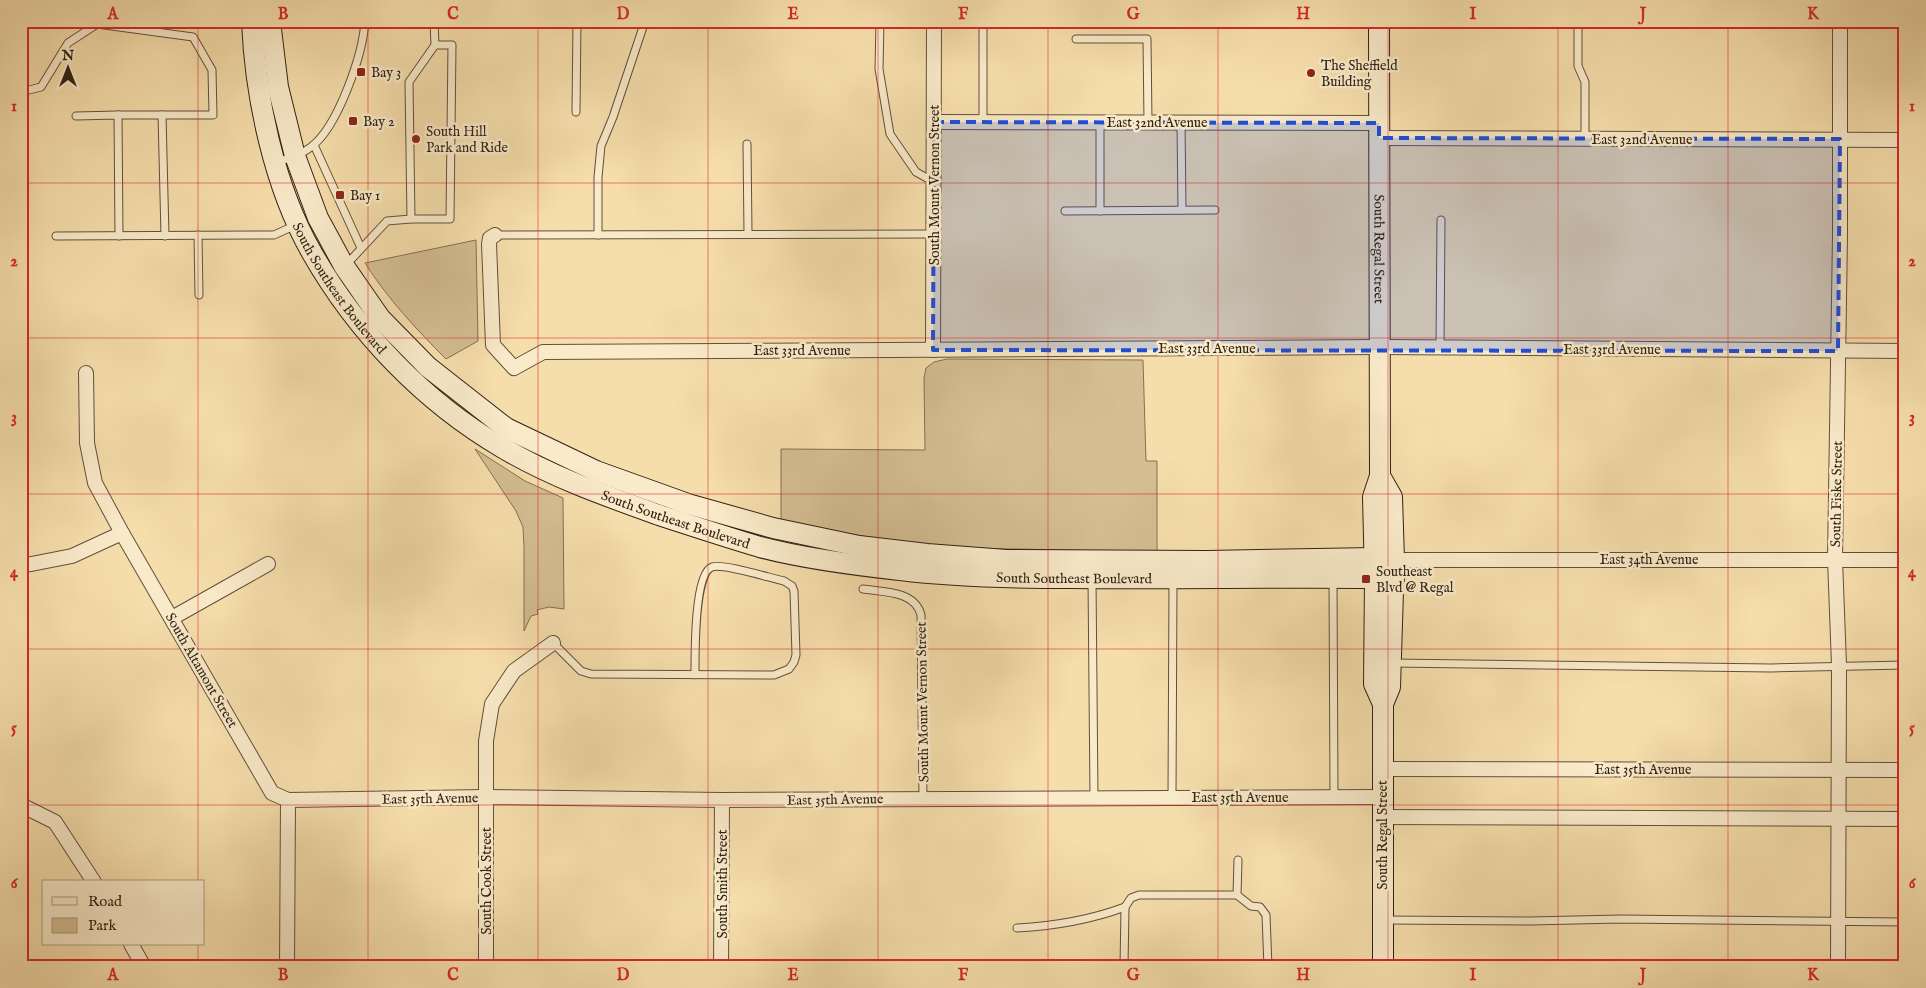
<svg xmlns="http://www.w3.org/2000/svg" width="1926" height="988" font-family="'IM FELL English',serif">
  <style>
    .green { fill: #d4be92; stroke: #827054 }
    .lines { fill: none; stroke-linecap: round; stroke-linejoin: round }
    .lane-casing { stroke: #61503b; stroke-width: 9 }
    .street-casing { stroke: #61503b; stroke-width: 16 }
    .secondary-casing { stroke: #2f2115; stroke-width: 22 }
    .lane { stroke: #f9eac9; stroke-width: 7 }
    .street { stroke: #f9eac9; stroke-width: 14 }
    .secondary { stroke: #f9eac9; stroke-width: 20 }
    .marked { fill: #1d4ed8; fill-opacity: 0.2; stroke: #1d4ed8; stroke-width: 4; stroke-dasharray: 10 6; stroke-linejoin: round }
    .grid { fill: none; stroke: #d62828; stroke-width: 1; stroke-opacity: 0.55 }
    .poi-dot { fill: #8f2418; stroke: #f9eac9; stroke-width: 2 }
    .labels { text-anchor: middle; stroke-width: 5; stroke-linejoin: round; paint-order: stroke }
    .poi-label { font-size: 14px; fill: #2f2115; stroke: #f9eac9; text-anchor: start }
    .street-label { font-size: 14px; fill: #2f2115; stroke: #f9eac9 }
    .neatline { fill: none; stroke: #d62828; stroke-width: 2 }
    .grid-label { font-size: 16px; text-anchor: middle; font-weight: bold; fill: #d62828 }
  </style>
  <rect width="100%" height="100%" fill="#f6deac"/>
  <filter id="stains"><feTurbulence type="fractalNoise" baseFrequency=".004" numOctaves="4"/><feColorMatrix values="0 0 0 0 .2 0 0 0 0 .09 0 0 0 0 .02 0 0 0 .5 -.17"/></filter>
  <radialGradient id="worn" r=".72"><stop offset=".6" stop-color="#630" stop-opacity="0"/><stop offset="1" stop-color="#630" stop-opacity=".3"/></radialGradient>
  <g class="green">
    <polygon points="1686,21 1827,21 1827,25 1686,24"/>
    <path d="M476,240L478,341L446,359C416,329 388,299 365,263Z"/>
    <polygon points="947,359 1143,360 1146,461 1157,461 1157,552 969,548 878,539 781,521 781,449 925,450 924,378 926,368 934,362"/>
    <polygon points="475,449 525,481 563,498 564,609 549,607 537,610 538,614 531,616 524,631 524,547 523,527 516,511"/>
  </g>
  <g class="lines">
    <defs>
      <g id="lane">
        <polyline points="880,21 879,69 890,134 916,172 934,182"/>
        <polyline points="1578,21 1578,66 1585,82 1585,139"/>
        <polyline points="983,23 983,122"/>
        <polyline points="1076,39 1147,39 1148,122"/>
        <polyline points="21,92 41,87 68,43 97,24 193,37 212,70 213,115 162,115"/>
        <polyline points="576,112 577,21"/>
        <polyline points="118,115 162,115 165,236"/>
        <polyline points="76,116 118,115 119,236"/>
        <polyline points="1100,122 1100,211"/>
        <polyline points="1181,122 1182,210"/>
        <polyline points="747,144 748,234"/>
        <polyline points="314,145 361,248"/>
        <path d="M276,162C288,159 301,155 311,147C338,127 363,54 365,21"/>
        <polyline points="1065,211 1215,210"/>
        <polyline points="411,219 409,82 435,45"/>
        <polyline points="198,235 199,295"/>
        <polyline points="495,235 933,234"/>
        <polyline points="598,235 598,177 601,146 613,117 643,27"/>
        <polyline points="56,236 274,235 296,225"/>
        <polyline points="345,266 387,221 411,219 450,219 452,45 435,45 434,21"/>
        <polyline points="1440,348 1441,220"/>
        <polyline points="1092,579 1094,798"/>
        <polyline points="1333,580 1334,797"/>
        <path d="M863,589C884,592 915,591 921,615L923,798"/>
        <path d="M553,643L581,671L591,674L774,675L789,669L794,662L796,655L794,591L792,586L784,581C770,578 723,563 712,567C694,573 695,657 695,675"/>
        <polyline points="1393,663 1771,668 1905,665"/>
        <polyline points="1172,797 1173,580"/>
        <polyline points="1237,895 1251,906 1260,907 1266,915 1268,967"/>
        <polyline points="1385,920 1530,921 1621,919 1905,922"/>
        <path d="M1017,928C1054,926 1090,920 1125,907"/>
        <polyline points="1124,967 1125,907 1131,898 1139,895 1237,895 1238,860"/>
      </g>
      <g id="street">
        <polyline points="934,122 1379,123"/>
        <polyline points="1379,138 1905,140"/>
        <polyline points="495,235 490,238 489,244 493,345 514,368 543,352 1379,347 1905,351"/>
        <polyline points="933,350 934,21"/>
        <polyline points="86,373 87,443 95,483 122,533 272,793 288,800 287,967"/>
        <polyline points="1394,560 1905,560"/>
        <polyline points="21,566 72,556 122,533"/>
        <polyline points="172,618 268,564"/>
        <polyline points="1382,769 1905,770"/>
        <polyline points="288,800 485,797 722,800 1382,797"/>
        <polyline points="21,805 55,822 94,882"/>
        <polyline points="1382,817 1905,819"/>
        <polyline points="131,944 144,967"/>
        <polyline points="486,967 486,741 492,704 514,671 553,643"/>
        <polyline points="721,967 722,800"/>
        <polyline points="1838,967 1839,665 1835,559 1840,235 1840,21"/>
      </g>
      <g id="secondary">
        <path id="s1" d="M252,21C255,96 274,187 312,253C357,332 424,402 503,448C552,477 606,496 659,515C693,526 726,537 760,547C805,559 854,565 900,570C957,577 1013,578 1070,578C1172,579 1273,577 1375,578"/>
        <path d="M270,21L278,87L295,156L318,218L344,266L380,318L428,367L506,428L596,471L688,504L773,528L859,546L927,554L1006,560L1207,561L1374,558C1386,560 1391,567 1394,578"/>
        <path id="s2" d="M1379,21L1380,476L1373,497L1375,578L1374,684L1383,704"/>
        <polyline points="1380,476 1392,497 1394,560 1390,687 1383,704 1383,967"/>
      </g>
    </defs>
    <use href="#lane" class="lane-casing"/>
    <use href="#street" class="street-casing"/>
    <use href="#secondary" class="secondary-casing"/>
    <use href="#lane" class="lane"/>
    <use href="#street" class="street"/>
    <use href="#secondary" class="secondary"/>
  </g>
  <path class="marked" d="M934,122L1379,123V138L1840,139L1838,351L933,350Z"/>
  <path class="grid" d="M198,21V882M368,21V967M538,21V967M708,21V967M878,21V967M1048,21V967M1218,21V967M1388,21V967M1558,21V967M1728,21V967M21,183H1905M21,338H1905M21,494H1905M21,649H1905M21,805H1905M198,944V967"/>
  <g class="poi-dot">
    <rect x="356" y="67" width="10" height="10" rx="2.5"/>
    <circle cx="1311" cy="73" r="5"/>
    <rect x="348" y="116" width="10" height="10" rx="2.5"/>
    <circle cx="416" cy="139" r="5"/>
    <rect x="335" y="190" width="10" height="10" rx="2.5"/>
    <rect x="1361" y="574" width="10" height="10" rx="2.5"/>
  </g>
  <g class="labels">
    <g class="poi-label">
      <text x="1321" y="70">The Sheffield<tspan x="1321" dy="16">Building</tspan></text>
      <text x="371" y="77">Bay 3</text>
      <text x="363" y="126">Bay 2</text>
      <text x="426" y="136">South Hill<tspan x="426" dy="16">Park and Ride</tspan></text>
      <text x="350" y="200">Bay 1</text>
      <text x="1376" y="576">Southeast<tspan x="1376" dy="16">Blvd @ Regal</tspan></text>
    </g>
    <g class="street-label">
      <text x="1157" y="127">East 32nd Avenue</text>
      <text x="1642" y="144">East 32nd Avenue</text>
      <text transform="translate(934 185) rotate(-90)" y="5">South Mount Vernon Street</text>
      <text dy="5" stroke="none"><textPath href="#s2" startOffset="228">South Regal Street</textPath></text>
      <text dy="5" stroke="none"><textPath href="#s1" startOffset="286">South Southeast Boulevard</textPath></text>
      <text x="1207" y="353">East 33rd Avenue</text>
      <text x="1612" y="354">East 33rd Avenue</text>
      <text x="802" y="355">East 33rd Avenue</text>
      <text transform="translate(1836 494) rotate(-89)" y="5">South Fiske Street</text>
      <text dy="5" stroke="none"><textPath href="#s1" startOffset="705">South Southeast Boulevard</textPath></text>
      <text x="1649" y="564">East 34th Avenue</text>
      <text dy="5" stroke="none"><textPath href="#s1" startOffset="1110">South Southeast Boulevard</textPath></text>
      <text transform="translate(202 670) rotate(60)" y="5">South Altamont Street</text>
      <text transform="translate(922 702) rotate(-91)" y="5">South Mount Vernon Street</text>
      <text x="1643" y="774">East 35th Avenue</text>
      <text x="1240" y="802">East 35th Avenue</text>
      <text transform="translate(430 798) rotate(-1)" y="5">East 35th Avenue</text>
      <text transform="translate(835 799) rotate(-1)" y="5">East 35th Avenue</text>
      <text transform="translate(1382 835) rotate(-90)" y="5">South Regal Street</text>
      <text transform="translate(486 881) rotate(-90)" y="5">South Cook Street</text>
      <text transform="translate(722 884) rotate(-90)" y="5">South Smith Street</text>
    </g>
  </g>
  <rect width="1926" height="988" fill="none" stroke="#f6deac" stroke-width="55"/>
  <rect x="42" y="880" width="162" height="65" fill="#f9eac9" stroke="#a89a81"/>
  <rect x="52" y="897" width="25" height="8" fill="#f9eac9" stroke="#a89a81"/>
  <text x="88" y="906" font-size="15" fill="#2f2115">Road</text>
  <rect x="52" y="918" width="25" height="15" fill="#d4be92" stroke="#a89a81"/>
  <text x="88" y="930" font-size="15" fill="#2f2115">Park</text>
  <g transform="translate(68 68)" stroke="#f9eac9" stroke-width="4" paint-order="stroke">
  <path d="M0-4L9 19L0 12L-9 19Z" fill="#2f2115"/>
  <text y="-8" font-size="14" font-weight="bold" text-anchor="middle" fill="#2f2115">N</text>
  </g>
  <rect x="28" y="28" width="1870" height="932" class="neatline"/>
  <g class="grid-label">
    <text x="113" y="19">A</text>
    <text x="283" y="19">B</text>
    <text x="453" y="19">C</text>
    <text x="623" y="19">D</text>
    <text x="793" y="19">E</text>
    <text x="963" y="19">F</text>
    <text x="1133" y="19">G</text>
    <text x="1303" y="19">H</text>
    <text x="1473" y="19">I</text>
    <text x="1643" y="19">J</text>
    <text x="1813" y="19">K</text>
    <text x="14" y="111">1</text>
    <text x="1912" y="111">1</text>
    <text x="14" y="266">2</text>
    <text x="1912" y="266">2</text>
    <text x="14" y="422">3</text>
    <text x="1912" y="422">3</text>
    <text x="14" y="577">4</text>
    <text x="1912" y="577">4</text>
    <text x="14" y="733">5</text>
    <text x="1912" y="733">5</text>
    <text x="14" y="888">6</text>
    <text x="1912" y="888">6</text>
    <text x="113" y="980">A</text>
    <text x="283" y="980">B</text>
    <text x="453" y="980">C</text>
    <text x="623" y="980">D</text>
    <text x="793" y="980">E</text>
    <text x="963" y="980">F</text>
    <text x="1133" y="980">G</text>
    <text x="1303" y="980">H</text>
    <text x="1473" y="980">I</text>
    <text x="1643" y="980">J</text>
    <text x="1813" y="980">K</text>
  </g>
  <rect width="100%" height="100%" filter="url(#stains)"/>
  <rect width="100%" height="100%" fill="url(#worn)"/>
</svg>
